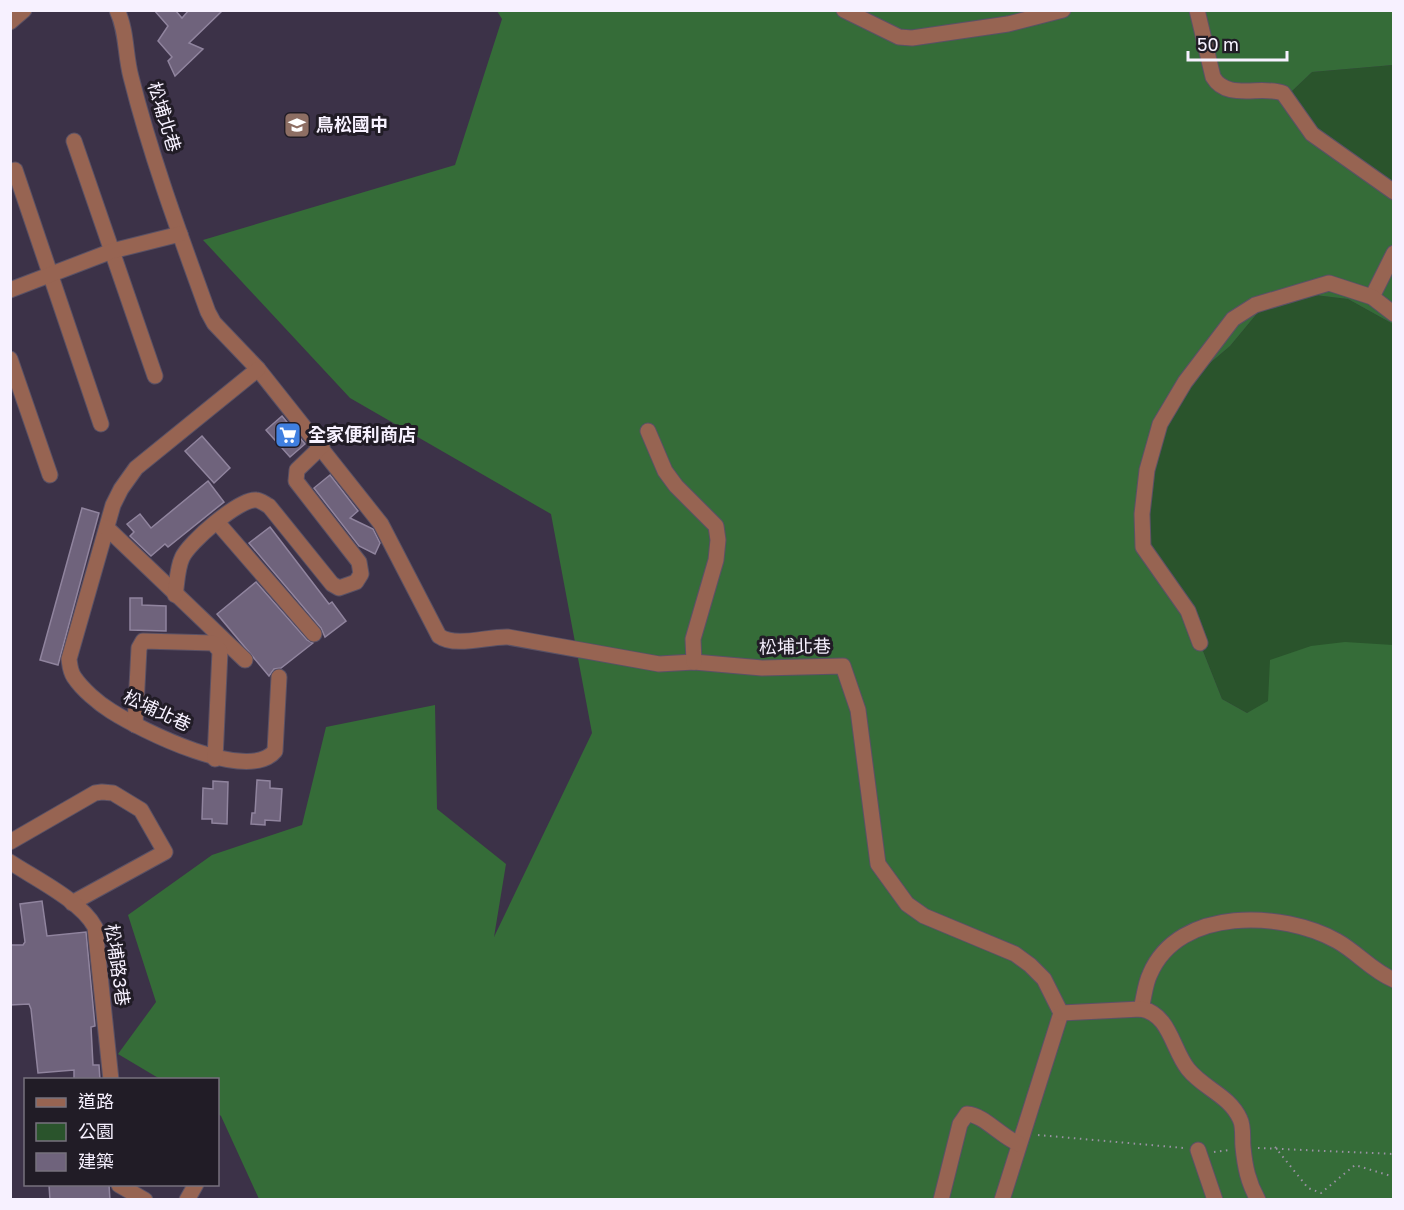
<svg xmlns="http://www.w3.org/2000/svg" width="1404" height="1210" font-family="'Golos Text','Noto Sans TC',sans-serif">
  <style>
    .green { fill: #2a542c }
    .forest { fill: #356c38 }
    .building { fill: #6f637c; stroke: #90849e; stroke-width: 1.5 }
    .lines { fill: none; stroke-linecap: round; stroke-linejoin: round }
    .minor-casing { stroke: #5a5165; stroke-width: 17 }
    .path { stroke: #9a92a4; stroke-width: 2; stroke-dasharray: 1.5 4.5; stroke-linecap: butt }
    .minor { stroke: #976452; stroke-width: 15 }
    .labels { text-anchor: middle; stroke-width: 6; stroke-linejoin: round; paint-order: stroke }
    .street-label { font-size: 18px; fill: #f7f1ff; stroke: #211c26 }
    .poi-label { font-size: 18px; font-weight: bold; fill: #f7f1ff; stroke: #211c26; text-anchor: start }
  </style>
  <rect width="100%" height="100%" fill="#3c3248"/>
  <g class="green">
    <polygon points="1393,65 1393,182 1391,183 1307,128 1292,91 1312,72"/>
    <polygon points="1298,293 1348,299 1393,324 1393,645 1247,713 1222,699 1203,651 1141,550 1159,418 1190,380 1230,346 1264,305"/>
  </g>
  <polygon class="forest" points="497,11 1393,11 1393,65 1312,72 1292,91 1307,128 1393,182 1393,324 1348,299 1298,293 1264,305 1230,346 1190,380 1159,418 1141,550 1203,651 1222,699 1247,713 1268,701 1270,660 1311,646 1345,642 1393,645 1393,1199 259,1199 221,1116 218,1114 218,1080 160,1079 118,1054 156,1002 128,915 212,855 302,825 326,727 435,705 437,809 506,864 494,937 592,733 551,514 350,398 203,240 455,165 502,19"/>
  <g class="building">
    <polygon points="154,10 175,10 182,18 189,10 223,10 189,43 203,49 175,76 168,61 172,57 158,41 168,26"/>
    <polygon points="282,416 305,444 290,457 266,430"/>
    <polygon points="202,436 230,468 214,483 185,451"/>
    <polygon points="330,475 358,511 350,518 373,529 380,543 375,554 359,546 314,488"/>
    <polygon points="208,481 224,502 168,547 165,544 151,556 130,536 134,532 127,524 140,514 151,528"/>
    <polygon points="82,508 99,513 58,665 40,660"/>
    <polygon points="270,527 329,604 332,602 346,621 325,637 321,628 249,543"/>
    <polygon points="256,582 307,640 313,643 281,668 274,669 269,676 217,614"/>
    <polygon points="130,598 142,598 142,605 166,606 166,631 130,630"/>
    <polygon points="257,780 270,781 270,788 282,789 280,821 265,820 265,825 251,824 252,813 255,813"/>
    <polygon points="213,781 228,782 227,824 212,823 212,819 202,819 203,788 213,789"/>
    <polygon points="42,901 47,936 86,932 95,1026 91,1027 93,1065 99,1065 100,1080 74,1080 74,1070 38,1073 31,1009 29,1004 10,1005 10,945 23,945 25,942 20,904"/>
    <polygon points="49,1185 109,1185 110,1200 50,1200"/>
  </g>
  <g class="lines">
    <defs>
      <g id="minor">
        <path d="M117,10C127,31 125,55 131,77C151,157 180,235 208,312L214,323L258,369L381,524L439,636C456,648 488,636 508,637L659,664L694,662L762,668L843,666L858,710L878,864L907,904L924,916L1015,954L1030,965L1044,979L1061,1013L1002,1200"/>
        <polyline points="844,10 899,37 912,38 1008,24 1063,10"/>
        <path d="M1197,10L1213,77C1227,101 1260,85 1283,93L1312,134L1394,192"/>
        <polyline points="10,22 24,10"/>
        <polyline points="74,141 155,376"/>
        <polyline points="15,170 101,424"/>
        <polyline points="10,290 112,251 180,234"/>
        <polyline points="1372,297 1394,253"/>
        <polyline points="10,359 50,475"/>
        <path d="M258,369L136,468L121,489L113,505L69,659C70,666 70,671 74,677C82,689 98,703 111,711C141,730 248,784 275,751L279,677"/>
        <polyline points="648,431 665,471 676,486 716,526 718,540 716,560 693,639 694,662"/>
        <polyline points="217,522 314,634"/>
        <polyline points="107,528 245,660"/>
        <path d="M175,595C177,584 177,569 182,558C188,543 240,498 256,500C260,500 265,504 269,506L332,584L339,588L356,582L361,574L359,562L296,481L297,470L322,446"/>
        <polyline points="1200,643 1188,611 1143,547 1142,514 1147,470 1160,424 1185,382 1233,319 1255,305 1329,283 1372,297 1394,314"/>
        <polyline points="135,725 139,648 143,641 213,643 220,651 215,759"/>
        <polyline points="10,842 95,793 102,792 113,793 141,810 165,852 72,903"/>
        <path d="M10,862C36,879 81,901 95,927L111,1080"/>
        <path d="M1141,1009C1144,998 1145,984 1150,974C1179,906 1283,911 1337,941C1357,952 1372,971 1394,980"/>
        <path d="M1061,1013L1141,1009C1170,1014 1172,1049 1188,1069C1204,1089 1229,1095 1240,1119C1244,1127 1242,1138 1243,1147C1245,1167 1248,1182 1258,1200"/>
        <polyline points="1198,1150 1215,1200"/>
        <polyline points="119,1185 145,1200"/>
        <polyline points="187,1200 196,1184"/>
        <path d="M941,1200L960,1124L967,1114C984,1115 1000,1136 1019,1144"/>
      </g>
    </defs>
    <use href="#minor" class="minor-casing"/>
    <g class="path">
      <polyline points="1038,1135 1184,1148"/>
      <polyline points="1275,1147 1308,1188 1321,1193 1355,1165 1394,1177"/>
      <polyline points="1258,1148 1394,1154"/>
      <polyline points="1214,1152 1229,1150"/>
    </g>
    <use href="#minor" class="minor"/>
  </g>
  <defs>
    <symbol id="school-square" viewBox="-11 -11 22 22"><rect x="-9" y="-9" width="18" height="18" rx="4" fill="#8d6e63" stroke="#211c26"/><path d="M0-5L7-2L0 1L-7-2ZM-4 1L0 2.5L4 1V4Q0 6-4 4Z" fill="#fff"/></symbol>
    <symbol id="supermarket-square" viewBox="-11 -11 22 22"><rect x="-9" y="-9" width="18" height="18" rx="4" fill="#3f7fe0" stroke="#211c26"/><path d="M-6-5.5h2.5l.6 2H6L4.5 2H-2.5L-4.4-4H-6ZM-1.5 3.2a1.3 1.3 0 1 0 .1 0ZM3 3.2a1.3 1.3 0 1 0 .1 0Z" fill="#fff"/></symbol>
  </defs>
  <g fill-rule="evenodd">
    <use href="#school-square" x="282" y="110" width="30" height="30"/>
    <use href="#supermarket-square" x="273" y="420" width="30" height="30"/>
  </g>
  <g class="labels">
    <g class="street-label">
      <text transform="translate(164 117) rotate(73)" y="6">松埔北巷</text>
      <text transform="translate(795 647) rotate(-1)" y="6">松埔北巷</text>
      <text transform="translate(157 711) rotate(25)" y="6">松埔北巷</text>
      <text transform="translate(117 965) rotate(82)" y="6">松埔路3巷</text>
    </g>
    <g class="poi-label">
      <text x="316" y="131">鳥松國中</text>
      <text x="308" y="441">全家便利商店</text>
    </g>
  </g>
  <rect width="1404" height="1210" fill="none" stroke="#f7f1ff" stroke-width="24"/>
  <rect x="24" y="1078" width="195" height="108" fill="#211c26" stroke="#77717d" stroke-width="1.5"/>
  <rect x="36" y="1098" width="30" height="9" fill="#976452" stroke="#77717d" stroke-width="1.5"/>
  <text x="78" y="1108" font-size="18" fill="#f7f1ff">道路</text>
  <rect x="36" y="1123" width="30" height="18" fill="#2a542c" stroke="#77717d" stroke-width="1.5"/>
  <text x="78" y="1138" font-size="18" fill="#f7f1ff">公園</text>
  <rect x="36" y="1153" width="30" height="18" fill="#6f637c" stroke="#77717d" stroke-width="1.5"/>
  <text x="78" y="1168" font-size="18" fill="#f7f1ff">建築</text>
  <path d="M1188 51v9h99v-9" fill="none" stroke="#f7f1ff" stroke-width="3"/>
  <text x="1197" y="51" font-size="18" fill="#f7f1ff" stroke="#211c26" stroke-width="4.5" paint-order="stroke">50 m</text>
</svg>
